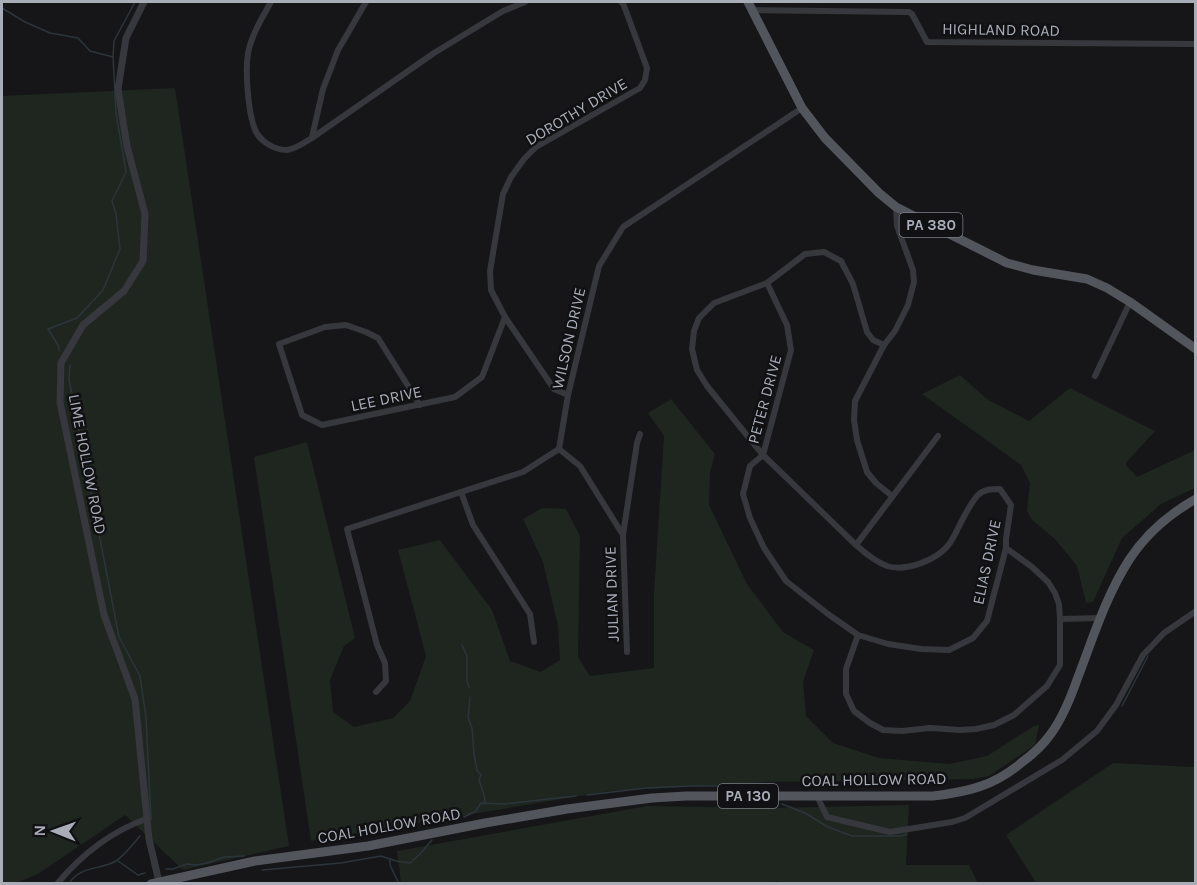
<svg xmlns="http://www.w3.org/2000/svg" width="1197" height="885" font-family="Karla,sans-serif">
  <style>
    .green { fill: #1e261f }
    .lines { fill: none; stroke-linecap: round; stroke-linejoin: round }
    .stream { stroke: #2c353c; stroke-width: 1.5 }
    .minor { stroke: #37383d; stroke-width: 6 }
    .tertiary { stroke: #37383d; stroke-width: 7 }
    .primary { stroke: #53555c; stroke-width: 9 }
    .labels { text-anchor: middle; stroke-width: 5; stroke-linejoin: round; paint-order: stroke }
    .shield { fill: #111113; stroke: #7b7e86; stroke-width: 1.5 }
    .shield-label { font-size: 15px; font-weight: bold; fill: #a8adb8 }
    .street-label { font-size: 16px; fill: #a8adb8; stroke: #111113 }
  </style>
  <rect width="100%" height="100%" fill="#161618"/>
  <g class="green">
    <polygon points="175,88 289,846 183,870 125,815 38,874 16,883 2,883 2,96"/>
    <polygon points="960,375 988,400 1029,421 1070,388 1155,431 1125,464 1137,477 1195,450 1195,488 1161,504 1122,538 1093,602 1086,603 1077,566 1055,539 1032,520 1027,511 1030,483 1021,465 922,394"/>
    <polygon points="671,399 715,454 710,472 709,505 747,584 783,632 814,650 803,682 806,716 833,743 879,758 949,764 987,756 1034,726 1039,725 1035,745 989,776 973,779 768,782 610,791 311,841 254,457 307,442 355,638 344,646 330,680 333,712 354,727 393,718 410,701 426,656 398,550 440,540 492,610 510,661 541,672 560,660 558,626 543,562 523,519 542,508 566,509 580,536 578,657 590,676 654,668 654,593 664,436 648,413"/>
    <polygon points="1113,763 1195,767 1195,883 1036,883 1006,835"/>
    <polygon points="909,805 906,865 969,865 978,883 779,884 778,881 766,884 397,884 401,883 397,851 647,806 768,808"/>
  </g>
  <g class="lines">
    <g class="stream">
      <polyline points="2,8 25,22 50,33 78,38 90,51 113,57"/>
      <polyline points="59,351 59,347 48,329 77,318 103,290 120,249 116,214 112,201 126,172 116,113 113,57 114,41 135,2"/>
      <polyline points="70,365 69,379 119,637 140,676 146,717 151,820"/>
      <polyline points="462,645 467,656 467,681 469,687"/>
      <path d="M470,697L468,718L472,728L474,754L477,770L481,775L479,780C482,790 485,793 485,803"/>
      <polyline points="1122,706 1148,656"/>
      <polyline points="587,795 646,788 691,786 762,786"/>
      <polyline points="782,804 805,813 828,827 852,836 901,836 907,834"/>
      <polyline points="464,817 476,811 481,803 503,804 576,796"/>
      <polyline points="390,860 390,865 399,884"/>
      <polyline points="118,861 138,875 145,873"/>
      <polyline points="166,869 173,869 187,864 196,865 207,863 224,857 244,856"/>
      <polyline points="262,870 341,863 381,856 396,861 410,863 420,854 432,840"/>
      <path d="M69,884C79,866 100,870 116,861C125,855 133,844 140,836"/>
    </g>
    <g class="minor">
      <path d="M271,2C262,18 252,34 248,53C245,71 248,109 254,127C258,140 273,150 287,150C296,149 305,142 312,138L434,53L503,11L525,2"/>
      <polyline points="752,10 909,12 912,14 927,42 1196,44"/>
      <polyline points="312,137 323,89 338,50 366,2"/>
      <polyline points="1095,376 1130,302"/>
      <polyline points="568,395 554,389 505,317 491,290 490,271 503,194 511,177 524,159 536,147 640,88 645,80 647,68 623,3 621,2"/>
      <polyline points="420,405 378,338 366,332 346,325 325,327 279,344 302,415 322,425 455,397 482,377 505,317"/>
      <polyline points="559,449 580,466 623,535 627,652"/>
      <path d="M763,455L750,466L743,494L750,518L764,548L786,581L828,614L858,635L888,644L921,649L949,650L973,638L987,621L1006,548V539L1011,505L1000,489C992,489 984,489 978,495C966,508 959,529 950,543C938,560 906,572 887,566C876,562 865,553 856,545L763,455L707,386L697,370L692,349L694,331L699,318L714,303L767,283L805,254L824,252L841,261L853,284L867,332L873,340L884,345"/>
      <polyline points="763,455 791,350 787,325 767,283"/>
      <polyline points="461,492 473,525 530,614 534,642"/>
      <polyline points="892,496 876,483 867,472 857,440 854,420 855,401 884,345 895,331 908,305 914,282 913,270 897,226 896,207"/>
      <polyline points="623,535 637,443 640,434"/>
      <polyline points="856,545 938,436"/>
      <polyline points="1060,619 1101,618"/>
      <polyline points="858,635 846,669 846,694 854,711 870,723 883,730 902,731 930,728 960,730 976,729 994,725 1014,715 1047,686 1060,665 1060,619 1059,604 1055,593 1048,582 1032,567 1006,548"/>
      <polyline points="376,692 386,681 385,663 377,645 347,529 523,472 559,449 568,395 599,266 623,227 802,108"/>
      <polyline points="817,796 827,817 890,832 952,822 965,818 1062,760 1097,731 1116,705 1143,655 1164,633 1196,611"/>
      <path d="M57,884C81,855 110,832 146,819"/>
    </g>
    <polyline class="tertiary" points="144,2 126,38 118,89 127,146 145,214 143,261 124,291 83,325 61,363 60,402 104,615 135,699 149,839 159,882"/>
    <g class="primary">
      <polyline points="748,2 802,108 825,138 879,193 896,207 1007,263 1033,270 1087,279 1107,288 1130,302 1196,349"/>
      <path d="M151,884L255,861L368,846L485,823L567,809L652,798L686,796H933C967,792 994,786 1021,763C1032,755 1042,746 1050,735C1063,718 1071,697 1078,677C1093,638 1106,596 1129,560C1146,534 1169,514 1196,499"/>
    </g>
  </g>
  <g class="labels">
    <g class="shield">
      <rect x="899.5" y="213" width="63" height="24" rx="4.5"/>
      <rect x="718" y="784" width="60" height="24" rx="4.5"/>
    </g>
    <g class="shield-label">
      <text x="931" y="230">PA 380</text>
      <text x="748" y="801">PA 130</text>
    </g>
    <g class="street-label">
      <text transform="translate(1001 29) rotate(1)" y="6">HIGHLAND ROAD</text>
      <text transform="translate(576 111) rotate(-31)" y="6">DOROTHY DRIVE</text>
      <text transform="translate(568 338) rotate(-77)" y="6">WILSON DRIVE</text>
      <text transform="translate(386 398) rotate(-12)" y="6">LEE DRIVE</text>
      <text transform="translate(764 399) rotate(-75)" y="6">PETER DRIVE</text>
      <text transform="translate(88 464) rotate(79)" y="6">LIME HOLLOW ROAD</text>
      <text transform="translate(986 562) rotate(-78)" y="6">ELIAS DRIVE</text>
      <text transform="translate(611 594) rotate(-92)" y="6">JULIAN DRIVE</text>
      <text transform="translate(874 779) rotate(-1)" y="6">COAL HOLLOW ROAD</text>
      <text transform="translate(389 825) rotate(-10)" y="6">COAL HOLLOW ROAD</text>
    </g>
  </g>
  <rect width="1197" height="885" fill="none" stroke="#a8adb8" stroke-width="6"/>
  <g transform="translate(54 831) rotate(271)" stroke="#111113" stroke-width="4.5" paint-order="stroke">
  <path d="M0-4.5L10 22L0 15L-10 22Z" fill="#a8adb8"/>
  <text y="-9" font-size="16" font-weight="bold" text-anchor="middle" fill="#a8adb8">N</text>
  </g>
</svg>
